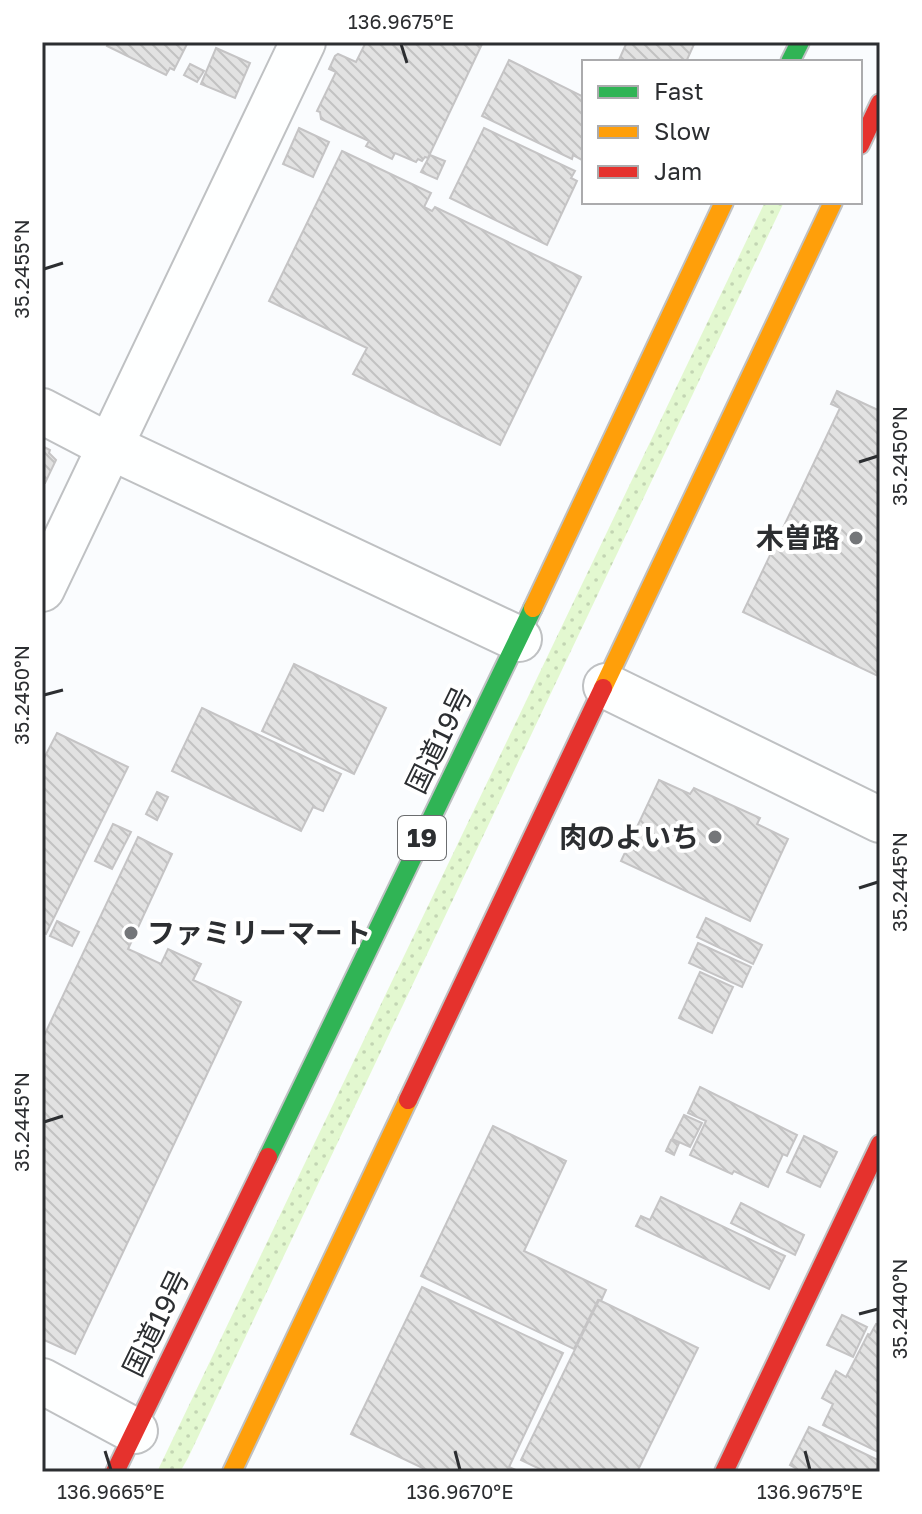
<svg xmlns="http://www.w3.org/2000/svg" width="922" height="1514" font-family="'Golos Text','Noto Sans JP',sans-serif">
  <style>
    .grass { fill: url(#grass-dots) }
    .building { fill: url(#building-back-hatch); stroke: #c5c4c5; stroke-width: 2 }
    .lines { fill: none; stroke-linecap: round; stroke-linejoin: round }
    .street-casing { stroke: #bfc1c3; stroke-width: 48 }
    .fast-casing { stroke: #bfc1c3; stroke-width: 22 }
    .slow-casing { stroke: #bfc1c3; stroke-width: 22 }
    .jam-casing { stroke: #bfc1c3; stroke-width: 22 }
    .street { stroke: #feffff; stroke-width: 44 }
    .fast { stroke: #30b455; stroke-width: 18 }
    .slow { stroke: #ff9f0a; stroke-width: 18 }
    .jam { stroke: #e5322d; stroke-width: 18 }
    .ticks { fill: none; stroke: #2c2e31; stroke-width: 3 }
    .poi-dot { fill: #747679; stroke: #fff; stroke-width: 3 }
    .labels { text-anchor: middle; stroke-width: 8; stroke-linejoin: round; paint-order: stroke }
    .shield { fill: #fff; stroke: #6b6d6f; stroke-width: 2 }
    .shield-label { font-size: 26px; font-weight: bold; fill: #2c2e31 }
    .poi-label { font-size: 28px; font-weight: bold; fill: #2c2e31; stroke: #fff; text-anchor: end }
    .street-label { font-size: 28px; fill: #2c2e31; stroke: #fff }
    .neatline { fill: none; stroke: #2c2e31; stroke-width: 3 }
    .ticks-label { font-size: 20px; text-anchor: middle; fill: #2c2e31 }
  </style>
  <defs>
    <pattern id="grass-dots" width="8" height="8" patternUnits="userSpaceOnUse" patternTransform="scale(2)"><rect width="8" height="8" fill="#e3f8d0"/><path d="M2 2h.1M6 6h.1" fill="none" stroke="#c3d5b3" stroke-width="1.8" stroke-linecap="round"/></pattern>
    <pattern id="building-back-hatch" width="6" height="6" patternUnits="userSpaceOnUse" patternTransform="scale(2)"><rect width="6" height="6" fill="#e2e2e2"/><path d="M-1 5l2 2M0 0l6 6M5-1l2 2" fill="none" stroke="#c2c2c2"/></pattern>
  </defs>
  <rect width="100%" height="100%" fill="#fafcfe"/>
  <polygon class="grass" points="765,202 784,202 188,1458 180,1472 157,1472"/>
  <g class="building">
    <polygon points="109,42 188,42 174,70 170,68 166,75 107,46"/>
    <polygon points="366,42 483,42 428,158 425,157 422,161 418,159 416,162 395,153 392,159 366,146 369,141 321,119 320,112 317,111 336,72 329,69 335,56 338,54 356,62"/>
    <polygon points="627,42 695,42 686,62 618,62"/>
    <polygon points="216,48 250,63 235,98 201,84"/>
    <polygon points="509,60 584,97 584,161 573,155 572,159 482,116"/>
    <polygon points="190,64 204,71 197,82 184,75"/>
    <polygon points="299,128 329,142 313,177 283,164"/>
    <polygon points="484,128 575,171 571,178 577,181 547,245 450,198"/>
    <polygon points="342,151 431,193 424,207 432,211 435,207 581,277 500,445 353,374 367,348 269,301"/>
    <polygon points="430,155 445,161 437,179 421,172"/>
    <polygon points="837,391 880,411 880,677 743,612 840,408 831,404"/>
    <polygon points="42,446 50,450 49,453 56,460 45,483 42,483"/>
    <polygon points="294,664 386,708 354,774 262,731"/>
    <polygon points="202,708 341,774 323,811 313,807 301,831 172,771"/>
    <polygon points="57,733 128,767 46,934 42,932 42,762"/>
    <polygon points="659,780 690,794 694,788 760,818 757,824 788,839 750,921 621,861"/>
    <polygon points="157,792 168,797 157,820 146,814"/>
    <polygon points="113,824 131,832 112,869 95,861"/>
    <polygon points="138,837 172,854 128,949 161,964 168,949 201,964 193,980 241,1002 75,1354 42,1339 42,1040"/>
    <polygon points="706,918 762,945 753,964 697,937"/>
    <polygon points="57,921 79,932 72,946 50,936"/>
    <polygon points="698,943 751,967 742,987 689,963"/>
    <polygon points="700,972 733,987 712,1033 679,1018"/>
    <polygon points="700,1087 797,1135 787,1156 783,1154 768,1187 734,1171 732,1174 690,1155 706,1121 688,1113"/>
    <polygon points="684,1115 702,1123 690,1147 672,1139"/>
    <polygon points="493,1126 566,1161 524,1251 606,1290 601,1301 598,1300 574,1349 421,1276"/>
    <polygon points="804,1136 837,1152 820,1187 787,1172"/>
    <polygon points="671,1140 679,1143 674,1155 666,1151"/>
    <polygon points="661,1197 785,1256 769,1289 636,1226 641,1216 650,1220"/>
    <polygon points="741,1203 804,1235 795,1255 731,1223"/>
    <polygon points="422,1287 563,1353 509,1467 520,1472 431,1472 351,1434"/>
    <polygon points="599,1300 698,1348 637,1472 546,1472 521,1460"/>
    <polygon points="842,1315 867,1327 853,1357 827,1345"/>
    <polygon points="876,1324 880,1326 878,1452 823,1425 833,1404 822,1398 836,1371 846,1377 868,1334 870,1335"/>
    <polygon points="809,1427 880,1461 875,1472 796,1472 797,1469 790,1465"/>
  </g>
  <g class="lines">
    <defs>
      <g id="street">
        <polyline points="42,411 111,447 519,639"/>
        <polyline points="42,589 303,42"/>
        <polyline points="606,686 880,820"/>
        <polyline points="42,1381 135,1431"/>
      </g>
      <g id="fast">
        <polyline points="790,62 800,42"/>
        <polyline points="268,1157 533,608"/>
      </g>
      <g id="slow">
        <polyline points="533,608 724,202"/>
        <polyline points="603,688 833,202"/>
        <polyline points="232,1472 408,1100"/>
      </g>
      <g id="jam">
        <polyline points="860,145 880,103"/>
        <polyline points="408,1100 603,688"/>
        <polyline points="115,1472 268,1157"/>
        <polyline points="724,1472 880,1144"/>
      </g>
    </defs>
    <use href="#street" class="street-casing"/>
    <use href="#fast" class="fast-casing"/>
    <use href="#slow" class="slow-casing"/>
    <use href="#jam" class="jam-casing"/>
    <use href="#street" class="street"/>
    <use href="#fast" class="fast"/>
    <use href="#slow" class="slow"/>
    <use href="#jam" class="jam"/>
  </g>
  <path class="ticks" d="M401,44L407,63M44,269L63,263M859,462L878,456M44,695L63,690M859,888L878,882M44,1122L63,1116M859,1314L878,1309M105,1451L111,1470M455,1451L460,1470M805,1451L810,1470"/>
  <g class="poi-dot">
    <circle cx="856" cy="538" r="8"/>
    <circle cx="715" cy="837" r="8"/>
    <circle cx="131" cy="933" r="8"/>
  </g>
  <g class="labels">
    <rect class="shield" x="398" y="816" width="48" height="44" rx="6"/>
    <g class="shield-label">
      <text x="422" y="847">19</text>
    </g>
    <g class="poi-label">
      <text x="840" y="548">木曽路</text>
      <text x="699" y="847">肉のよいち</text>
      <text x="147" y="943" text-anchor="start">ファミリーマート</text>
    </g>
    <g class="street-label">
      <text transform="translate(439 740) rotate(-64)" y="10">国道19号</text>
      <text transform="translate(156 1323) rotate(-64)" y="10">国道19号</text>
    </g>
  </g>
  <rect width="922" height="1514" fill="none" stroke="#ffffff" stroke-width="88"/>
  <rect x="582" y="60" width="280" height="144" fill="#ffffff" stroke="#ababad" stroke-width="2"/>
  <rect x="598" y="86" width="40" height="12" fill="#30b455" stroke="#ababad" stroke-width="2"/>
  <text x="654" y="100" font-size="24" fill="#2c2e31">Fast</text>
  <rect x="598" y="126" width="40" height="12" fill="#ff9f0a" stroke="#ababad" stroke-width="2"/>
  <text x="654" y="140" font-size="24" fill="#2c2e31">Slow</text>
  <rect x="598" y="166" width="40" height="12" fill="#e5322d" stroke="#ababad" stroke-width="2"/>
  <text x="654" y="180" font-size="24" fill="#2c2e31">Jam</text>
  <rect x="44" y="44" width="834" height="1426" class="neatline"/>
  <g class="ticks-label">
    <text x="401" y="29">136.9675°E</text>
    <text transform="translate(22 269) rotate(-90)" y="7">35.2455°N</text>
    <text transform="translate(900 456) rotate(-90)" y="7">35.2450°N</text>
    <text transform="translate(22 695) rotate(-90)" y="7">35.2450°N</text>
    <text transform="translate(900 882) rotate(-90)" y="7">35.2445°N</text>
    <text transform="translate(22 1122) rotate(-90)" y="7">35.2445°N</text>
    <text transform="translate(900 1309) rotate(-90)" y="7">35.2440°N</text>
    <text x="111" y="1499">136.9665°E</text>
    <text x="460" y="1499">136.9670°E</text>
    <text x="810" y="1499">136.9675°E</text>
  </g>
</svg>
